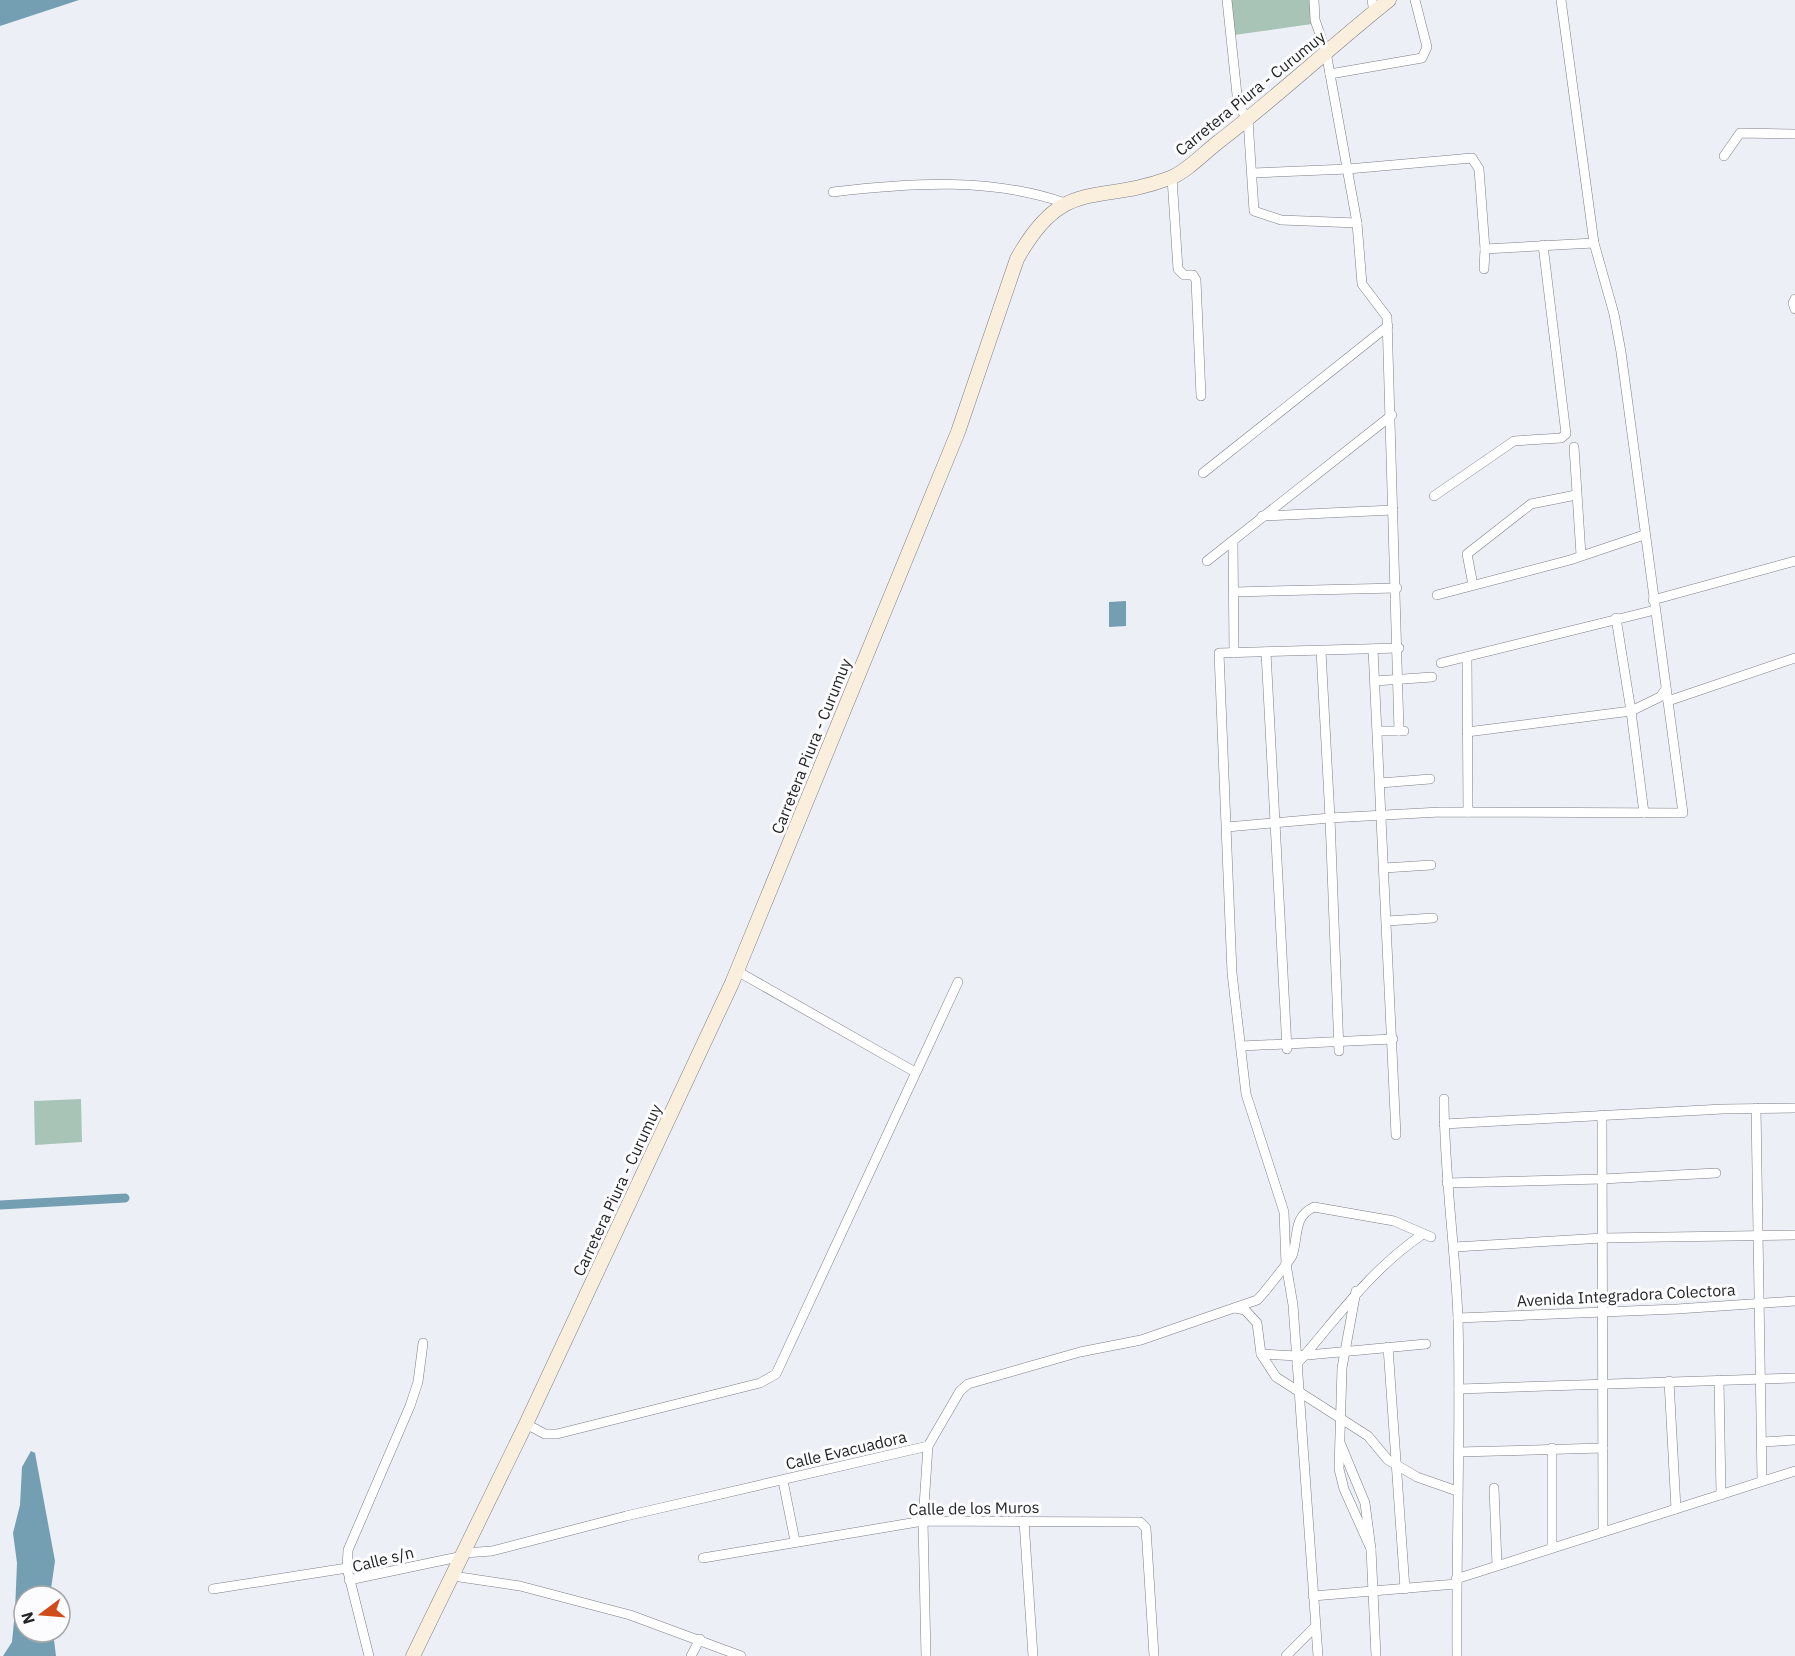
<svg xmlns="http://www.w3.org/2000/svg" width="1795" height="1656" font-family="'IBM Plex Sans',sans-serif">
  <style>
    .green { fill: #a7c4b6 }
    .water { fill: #749fb3 }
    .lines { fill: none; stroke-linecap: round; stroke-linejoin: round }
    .canal { stroke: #749fb3; stroke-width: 9 }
    .minor-casing { stroke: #7d7e86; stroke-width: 10 }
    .secondary-casing { stroke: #7d7e86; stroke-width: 15 }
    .minor { stroke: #fff; stroke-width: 9 }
    .secondary { stroke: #faefdc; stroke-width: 14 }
    .labels { text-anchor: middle; stroke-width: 6; stroke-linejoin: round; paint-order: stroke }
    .street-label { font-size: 16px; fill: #242527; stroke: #fcfcfe }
  </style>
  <rect width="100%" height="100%" fill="#edeff7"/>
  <g class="green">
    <polygon points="1230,0 1309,0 1312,24 1234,35"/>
    <polygon points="81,1099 82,1142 35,1145 34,1101"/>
  </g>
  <g class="water">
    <polygon points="0,0 79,0 0,26"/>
    <polygon points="1126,601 1126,626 1109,627 1109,602"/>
    <polygon points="31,1451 35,1453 55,1561 50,1596 24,1596 24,1632 53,1632 56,1656 3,1656 12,1642 15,1611 17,1563 13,1533 20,1505 22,1467"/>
  </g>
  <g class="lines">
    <polyline class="canal" points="0,1205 125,1198"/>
    <defs>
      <g id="minor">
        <polyline points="1227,0 1238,104 1248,120 1254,211 1281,220 1357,223"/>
        <polyline points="1314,0 1315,20 1326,52 1357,223 1362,284 1387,317 1399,731"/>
        <polyline points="1372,0 1374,12"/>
        <polyline points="1330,74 1422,58 1427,47 1415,0"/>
        <polyline points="1724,156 1740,133 1795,134"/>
        <polyline points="1252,173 1348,169 1472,158 1479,169 1485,249"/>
        <polyline points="1172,178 1178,269 1184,275 1193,275 1196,280 1201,396"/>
        <path d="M833,192C910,183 991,177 1065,203"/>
        <polyline points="1484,269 1485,249 1594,243"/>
        <polyline points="1795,299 1793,303 1795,309"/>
        <polyline points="1574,447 1581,555"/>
        <polyline points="1203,473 1388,326"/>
        <polyline points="1434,496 1514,441 1561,438 1566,434 1543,245"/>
        <polyline points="1262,516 1393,510"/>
        <polyline points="1233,541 1234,653"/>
        <polyline points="1207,561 1392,415"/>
        <polyline points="1473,585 1467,554 1531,504 1576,495"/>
        <polyline points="1234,592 1397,588"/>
        <polyline points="1437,595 1570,560 1644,535"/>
        <polyline points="1653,600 1795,561"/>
        <polyline points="1616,618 1631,711 1644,813"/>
        <polyline points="1373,649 1396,1135"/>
        <polyline points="1266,652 1287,1049"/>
        <polyline points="1467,657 1468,812"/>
        <polyline points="1441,663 1655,610"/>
        <polyline points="1375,681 1432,677"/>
        <polyline points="1668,701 1795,658"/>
        <polyline points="1378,731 1404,731"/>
        <polyline points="1467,732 1631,711 1660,697 1666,689"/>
        <polyline points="1380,783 1430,779"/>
        <polyline points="1227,827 1330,818 1321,651"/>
        <polyline points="1384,868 1431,865"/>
        <polyline points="1387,921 1433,918"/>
        <polyline points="737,971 915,1072"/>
        <polyline points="1241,1046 1393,1039"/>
        <polyline points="1339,1051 1330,818 1440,812 1683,813 1621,352 1614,314 1594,243 1561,0"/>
        <path d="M1444,1099C1444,1172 1455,1244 1458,1318C1461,1430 1456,1543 1457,1656"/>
        <polyline points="1756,1108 1762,1481"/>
        <polyline points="1602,1115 1603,1530"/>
        <polyline points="1444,1124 1723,1109 1795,1108"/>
        <polyline points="1447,1183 1602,1179 1716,1173"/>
        <polyline points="1455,1247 1603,1238 1795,1235"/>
        <polyline points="1356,1291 1342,1368 1339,1469 1344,1489 1371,1549"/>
        <polyline points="1235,1308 1245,1310 1257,1323 1261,1354 1276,1377 1368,1436 1388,1460 1417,1477 1457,1491"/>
        <polyline points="1458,1318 1677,1309 1795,1301"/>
        <polyline points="1388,1347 1405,1589"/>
        <polyline points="1261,1354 1297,1356 1426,1344"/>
        <path d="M1297,1364C1339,1316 1369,1271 1423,1234"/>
        <polyline points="1719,1380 1721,1495"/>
        <polyline points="1669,1381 1676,1509"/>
        <polyline points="1459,1389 1795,1378"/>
        <polyline points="526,1424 545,1434 557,1434 760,1383 776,1374 958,982"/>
        <polyline points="1762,1442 1795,1440"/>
        <polyline points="1341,1445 1365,1503 1371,1549 1376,1656"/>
        <polyline points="1552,1448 1552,1546"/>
        <polyline points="1459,1452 1603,1448"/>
        <polyline points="783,1481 795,1541"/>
        <polyline points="1494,1488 1497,1564"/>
        <polyline points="1024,1521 1033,1656"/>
        <path d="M464,1553L492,1551L626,1516L928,1446L960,1391L968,1384L1080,1352L1141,1340L1257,1300C1261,1297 1290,1260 1292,1256C1299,1237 1292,1217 1314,1207L1394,1221L1431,1237"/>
        <polyline points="703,1558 923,1521 1140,1522 1146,1528 1154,1656"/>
        <polyline points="453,1576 520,1586 630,1615 741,1656"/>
        <polyline points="1456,1579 1795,1471"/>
        <polyline points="349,1580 463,1556"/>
        <polyline points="213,1589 347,1568"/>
        <polyline points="1313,1596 1456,1584"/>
        <polyline points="369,1656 347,1568 348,1550 410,1406 418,1382 423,1343"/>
        <polyline points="691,1656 700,1639"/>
        <polyline points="926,1656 923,1521 928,1446"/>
        <polyline points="1286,1656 1315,1627"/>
        <polyline points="1318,1656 1293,1305 1286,1264 1284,1212 1246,1094 1232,973 1219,653 1399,648"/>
      </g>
      <path id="secondary" d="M413,1656L526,1424L732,983L958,432L1017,259C1064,175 1095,206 1170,178C1186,172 1203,154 1217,143C1276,98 1331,46 1389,0"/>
    </defs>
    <use href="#minor" class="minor-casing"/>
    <use href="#secondary" class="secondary-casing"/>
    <use href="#minor" class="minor"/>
    <use href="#secondary" class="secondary"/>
  </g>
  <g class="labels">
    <g class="street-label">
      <text transform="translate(1250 93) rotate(-39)" y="6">Carretera Piura - Curumuy</text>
      <text transform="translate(811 746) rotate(-68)" y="6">Carretera Piura - Curumuy</text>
      <text transform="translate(617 1190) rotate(-65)" y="6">Carretera Piura - Curumuy</text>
      <text transform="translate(1626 1295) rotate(-3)" y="6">Avenida Integradora Colectora</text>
      <text transform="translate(846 1450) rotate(-13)" y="6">Calle Evacuadora</text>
      <text transform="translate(974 1508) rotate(-1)" y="6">Calle de los Muros</text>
      <text transform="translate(383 1559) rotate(-14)" y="6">Calle s/n</text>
    </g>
  </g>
  <g transform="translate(42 1614) rotate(254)"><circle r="28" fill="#fcfcfe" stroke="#a6a6a8" stroke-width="1.5"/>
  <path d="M0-4.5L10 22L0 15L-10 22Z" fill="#d24b1b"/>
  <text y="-9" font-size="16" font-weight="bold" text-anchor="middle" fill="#242527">N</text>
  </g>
</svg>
